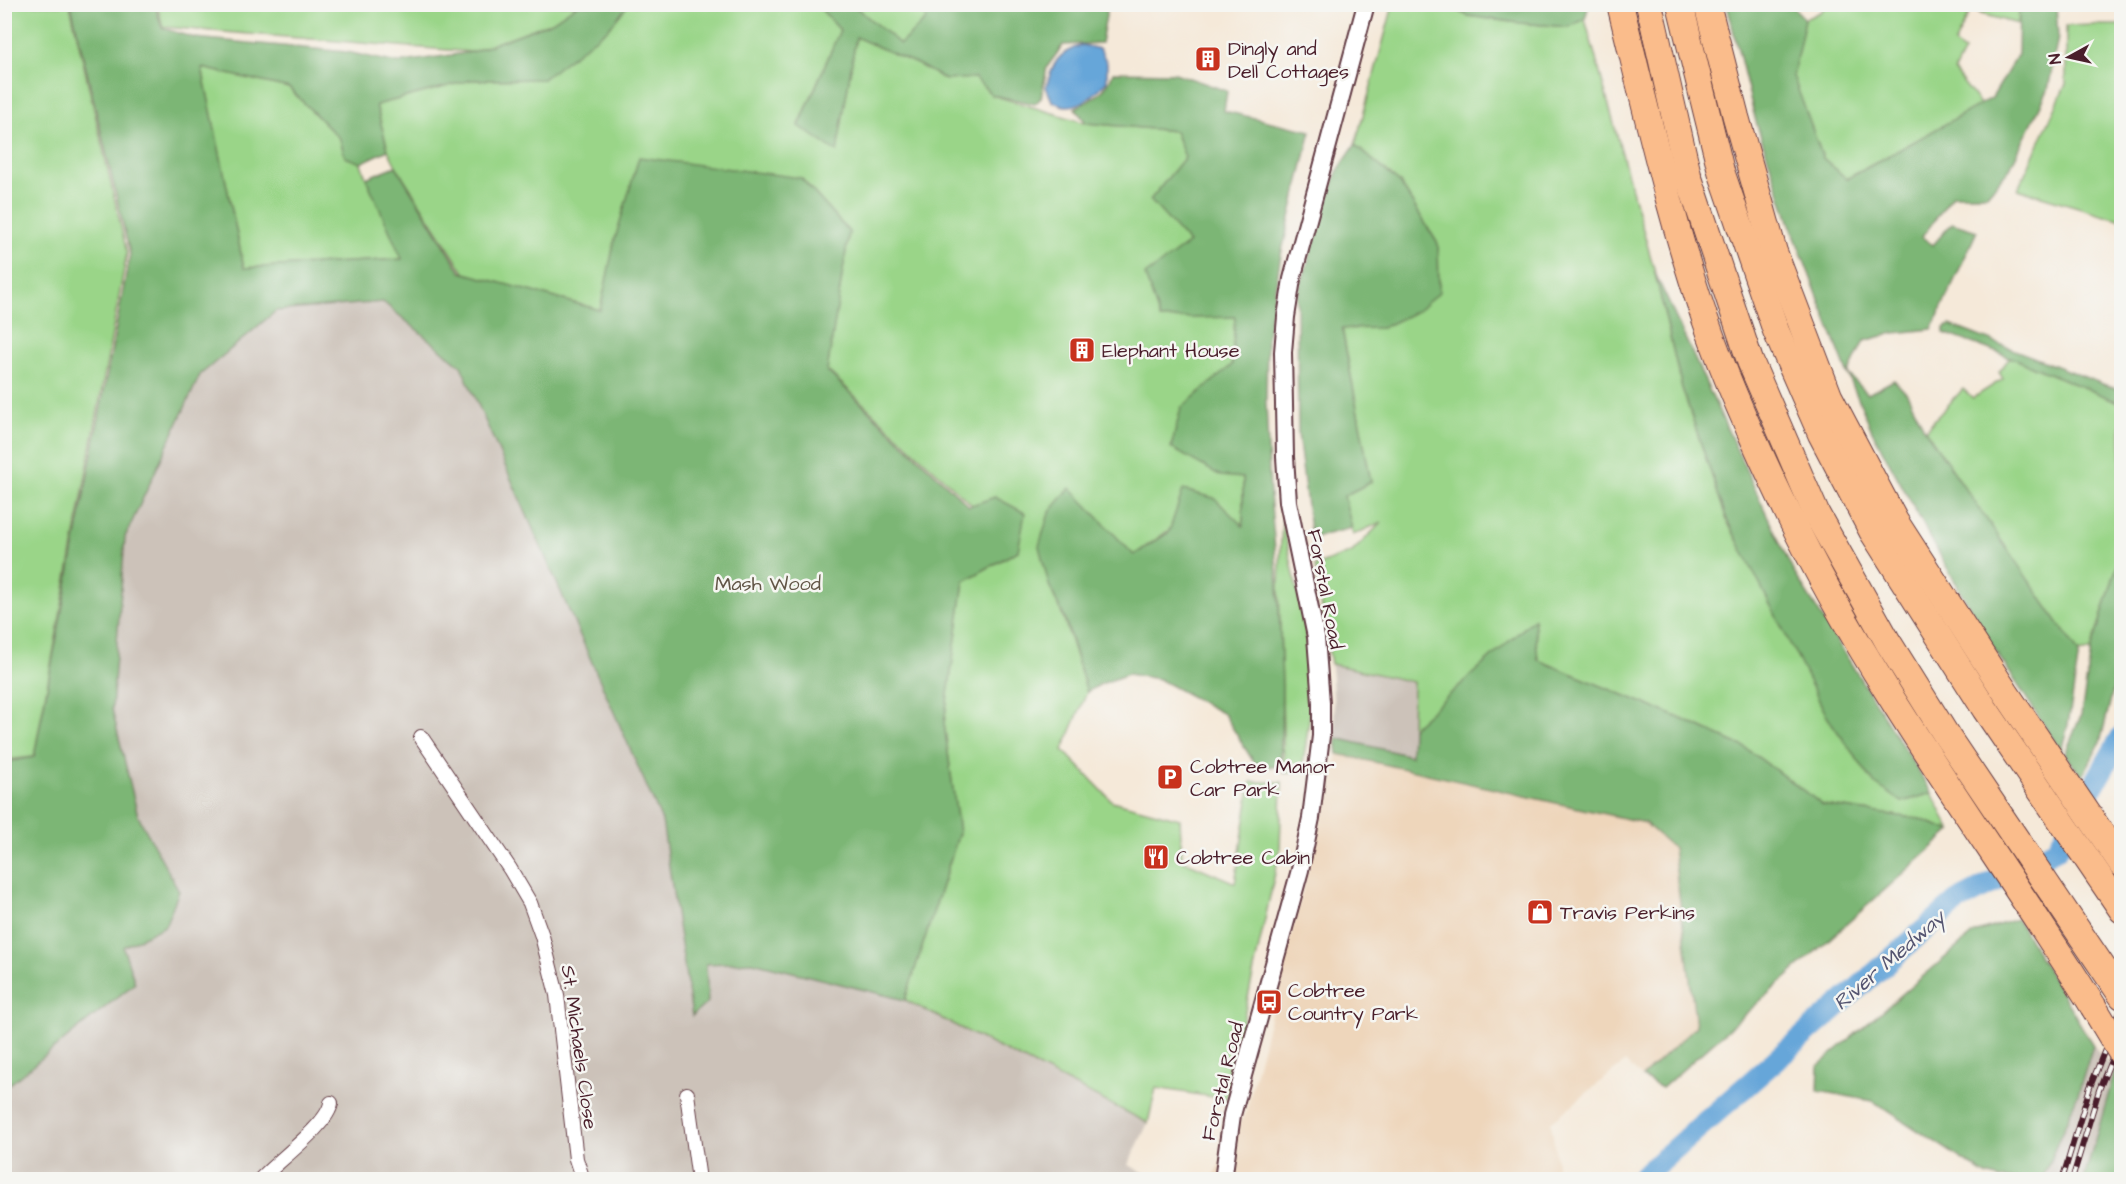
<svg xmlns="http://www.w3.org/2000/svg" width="2126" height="1184" font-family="'Architects Daughter',sans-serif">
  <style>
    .built { fill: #eed6bb }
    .industrial { fill: #ccc2b9 }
    .green { fill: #9ad588; stroke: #727a5a; stroke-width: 1.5 }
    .forest { fill: #7bb674; stroke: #626a50; stroke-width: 1.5 }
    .water { fill: #66a6d9; stroke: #586282; stroke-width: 1.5 }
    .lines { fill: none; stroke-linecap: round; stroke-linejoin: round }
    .river { stroke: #66a6d9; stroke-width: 22 }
    .minor-casing { stroke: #643d45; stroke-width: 16 }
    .tertiary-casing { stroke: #643d45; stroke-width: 20 }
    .motorway-casing { stroke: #643d45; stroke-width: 28 }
    .minor { stroke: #fff; stroke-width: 14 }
    .tertiary { stroke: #fff; stroke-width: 16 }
    .motorway { stroke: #fabc8b; stroke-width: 26 }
    .rail-casing { stroke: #4a1f2b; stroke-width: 6 }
    .rail { stroke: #f6f6f2; stroke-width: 4; stroke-dasharray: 11; stroke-linecap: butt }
    .motorway-bridge-casing { stroke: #643d45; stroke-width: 28; stroke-linecap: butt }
    .motorway-bridge { stroke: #fabc8b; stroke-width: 26 }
    .labels { text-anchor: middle; stroke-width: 5; stroke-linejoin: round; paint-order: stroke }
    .poi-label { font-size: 20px; fill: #4a1f2b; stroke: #f6f6f2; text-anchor: start }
    .park-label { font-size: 20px; fill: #625647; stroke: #f6f6f2 }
    .street-label { font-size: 20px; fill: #4a1f2b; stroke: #f6f6f2 }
    .water-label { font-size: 21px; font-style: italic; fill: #555571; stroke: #f6f6f2 }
  </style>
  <rect width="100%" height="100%" fill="#f6f6f2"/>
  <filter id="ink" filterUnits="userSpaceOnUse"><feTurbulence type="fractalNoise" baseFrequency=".0167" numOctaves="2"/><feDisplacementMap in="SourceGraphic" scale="12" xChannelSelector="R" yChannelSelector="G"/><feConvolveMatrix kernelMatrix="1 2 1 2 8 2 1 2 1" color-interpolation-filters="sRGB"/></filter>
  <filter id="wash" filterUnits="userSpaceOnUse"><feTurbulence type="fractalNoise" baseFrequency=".008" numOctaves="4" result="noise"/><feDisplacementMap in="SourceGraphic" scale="24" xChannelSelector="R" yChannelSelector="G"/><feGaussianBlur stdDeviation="1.35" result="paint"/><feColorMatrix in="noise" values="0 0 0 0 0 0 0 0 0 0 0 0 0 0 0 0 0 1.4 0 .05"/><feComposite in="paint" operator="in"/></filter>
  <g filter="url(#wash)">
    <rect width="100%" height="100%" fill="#f5e9d9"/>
    <polygon class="built" points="1338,754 1645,823 1673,848 1696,1027 1642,1077 1625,1062 1551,1122 1559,1179 1212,1180 1246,1111"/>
    <g class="industrial">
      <polygon points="383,302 461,366 662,821 692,1015 708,1002 706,964 753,962 905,1000 1148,1123 1128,1165 1157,1179 6,1180 5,1177 5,1088 135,983 123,947 112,709 125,537 200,375 276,311"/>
      <polygon points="1331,664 1413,682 1411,756 1336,738"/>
      <polygon points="2093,1045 2115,1071 2084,1179 2041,1180"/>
    </g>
    <g class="green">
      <polygon points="817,4 840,30 799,125 837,151 856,37 919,65 946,80 975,77 992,95 1086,123 1175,131 1185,157 1189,243 1146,275 1160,319 1235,316 1232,365 1181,408 1243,478 1243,527 1214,498 1134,555 1049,585 1064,619 1087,692 1063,750 1112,801 1180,819 1182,860 1235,883 1251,782 1282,782 1280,850 1226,1099 1156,1088 1148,1123 905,1000 959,833 944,723 964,581 1018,551 995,497 972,505 827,370 849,232 801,178 615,239 601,310 465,274 396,166 388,150 376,105 471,80 543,79 627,5"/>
      <polygon points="4,5 70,5 127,253 34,757 5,760"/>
      <polygon points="157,5 577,5 552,22 472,52 163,27"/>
      <polygon points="853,5 924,5 926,20 900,44"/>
      <polygon points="1393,5 1446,5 1468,16 1519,23 1568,27 1585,19 1655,273 1682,388 1728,523 1748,559 1902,802 1932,793 1951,831 1920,819 1823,805 1744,747 1677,717 1538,660 1534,619 1412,728 1413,682 1331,664 1315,566 1352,552 1382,522 1353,535 1343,496 1371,482 1342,328 1382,328 1439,293 1438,244 1400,183 1355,145"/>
      <polygon points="1828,5 1958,5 1969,14 1954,44 1964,51 1954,71 1981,105 1846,179 1823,158 1792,76 1805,19 1820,12"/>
      <polygon points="1970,5 2019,5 2018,24 1981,14"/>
      <polygon points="2095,25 2121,25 2121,220 2018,189 2066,84 2066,26"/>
      <polygon points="202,68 289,88 340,139 345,157 361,163 366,178 403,259 244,268"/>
      <polygon points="2010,357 2121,403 2121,553 2091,651 2077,653 1925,430 1963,389 1973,398 2003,379 1999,372"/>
      <path d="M1282,519L1306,631L1313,693L1303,764C1299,771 1293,774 1284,773L1279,584Z"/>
    </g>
    <g class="forest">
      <polygon points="1589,4 1585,19 1569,27 1519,23 1468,16 1446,5"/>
      <polygon points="71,5 155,5 162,28 195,38 347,52 397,63 472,52 552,22 577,5 628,5 609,28 543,79 471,80 376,105 388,150 361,163 345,157 340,139 289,88 202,68 244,268 402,259 366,178 396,166 461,272 600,310 615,239 639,157 801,178 849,232 827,371 969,506 995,497 1025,513 1018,551 964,581 944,723 959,833 905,1000 753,962 706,964 708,1002 692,1016 662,821 461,366 383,302 276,311 200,375 125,537 112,709 138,816 179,891 165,926 123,947 135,983 5,1088 5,762 34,757 130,254"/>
      <polygon points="817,5 853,5 900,44 926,20 924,5 1108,5 1101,43 1063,45 1047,67 1041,98 1035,104 992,95 975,78 946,80 919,65 856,37 837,152 799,126 840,30"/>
      <polygon points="1727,5 1791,5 1805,19 1793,76 1823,158 1847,179 1992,98 2018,54 2019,5 2056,5 2058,37 2048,90 2010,168 1987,195 1953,195 1922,237 1933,245 1952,223 1977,231 1932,329 1894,333 1864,341 1848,374 1868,394 1894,380 1907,394 1925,430 2079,653 2068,725 2061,751 1989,641 1941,557 1872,431 1848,375 1790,224 1756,122"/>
      <path d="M1113,72L1175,73L1227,91L1224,111L1311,131L1281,255L1267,336L1266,402L1270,494L1278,583L1282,684L1281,767L1260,766L1253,761L1224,714L1159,679L1128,674L1101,684L1087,692L1065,619L1049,585L1039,546L1049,513L1070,488L1134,555L1169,532L1183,490L1214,498L1243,526V478L1221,476L1171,448L1181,408L1232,365L1235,317L1160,319L1145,275L1189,243L1150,200L1185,157L1175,131L1086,123L1075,108C1093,99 1107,92 1113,72Z"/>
      <polygon points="1355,145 1400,183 1438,244 1439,293 1417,311 1382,328 1342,329 1371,482 1344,496 1352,528 1311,538 1298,434 1297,296 1337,172"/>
      <polygon points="1655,273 1793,571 1932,793 1902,802 1874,783 1828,718 1727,520 1682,388"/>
      <polygon points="1950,325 2121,391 2121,403 2010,357 1944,333 1944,328"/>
      <polygon points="2121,553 2121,658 2100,743 2082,777 2065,754 2081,715 2091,651"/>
      <polygon points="1534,619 1538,660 1677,717 1744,747 1823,805 1920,819 1951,831 1662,1088 1642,1077 1696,1026 1673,848 1645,823 1338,754 1336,738 1411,756 1412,728"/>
      <polygon points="2017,919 2093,1045 2078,1094 2042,1179 2000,1179 1986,1175 1873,1101 1818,1091 1819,1065 1974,933"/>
      <polygon points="2115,1071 2121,1085 2121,1179 2084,1179"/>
    </g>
    <path class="water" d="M1082,45L1100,49L1107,63V81C1097,92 1083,107 1066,106C1062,106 1056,103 1052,101L1046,87C1053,63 1057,53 1082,45Z"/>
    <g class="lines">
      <polyline class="river" points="1639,1180 1956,902 2057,849 2122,736"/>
    </g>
  </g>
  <g filter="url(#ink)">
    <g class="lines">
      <defs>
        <g id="minor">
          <polyline points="421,737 510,869 530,903 542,936 557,995 576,1159 583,1180"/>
          <polyline points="687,1094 699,1180"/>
          <path d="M260,1180C277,1161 328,1125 331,1103"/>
        </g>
        <polyline id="tertiary" points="1223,1180 1232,1115 1300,870 1311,818 1321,736 1321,703 1316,637 1288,502 1285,457 1283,352 1286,317 1292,279 1366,4"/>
        <g id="motorway">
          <path d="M1620,4C1646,110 1670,216 1705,319C1728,386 1758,451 1789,515C1873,689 1991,843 2093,1006"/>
          <polyline points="1649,4 1688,175 1750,361 1816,513 1888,642 1948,738 2122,996"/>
          <polyline points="1680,4 1721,171 1776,331 1821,434 1872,531 1985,709 2122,910"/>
          <polyline points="1707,4 1736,117 1774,252 1829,396 1895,521 2006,693 2122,864"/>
        </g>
      </defs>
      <use href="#minor" class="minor-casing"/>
      <use href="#tertiary" class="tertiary-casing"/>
      <use href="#motorway" class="motorway-casing"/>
      <use href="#minor" class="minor"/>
      <use href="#tertiary" class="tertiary"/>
      <use href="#motorway" class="motorway"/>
      <defs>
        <g id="rail">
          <polyline points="2062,1180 2090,1087 2122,1007"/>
          <polyline points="2072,1180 2099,1090 2122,1033"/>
        </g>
      </defs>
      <use href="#rail" class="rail-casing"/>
      <use href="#rail" class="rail"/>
      <defs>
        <polyline id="motorway-bridge" points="2093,1006 2122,1054"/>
      </defs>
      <use href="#motorway-bridge" class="motorway-bridge-casing"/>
      <use href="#motorway-bridge" class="motorway-bridge"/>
    </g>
  </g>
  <defs>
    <symbol id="building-square" viewBox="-11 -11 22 22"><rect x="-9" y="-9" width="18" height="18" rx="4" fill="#c8321e" stroke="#f6f6f2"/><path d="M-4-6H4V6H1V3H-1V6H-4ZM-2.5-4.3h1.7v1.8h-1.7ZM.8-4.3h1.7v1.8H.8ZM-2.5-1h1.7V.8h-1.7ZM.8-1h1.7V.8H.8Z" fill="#fff"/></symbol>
    <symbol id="parking-square" viewBox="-11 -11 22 22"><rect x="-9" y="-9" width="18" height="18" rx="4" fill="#c8321e" stroke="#f6f6f2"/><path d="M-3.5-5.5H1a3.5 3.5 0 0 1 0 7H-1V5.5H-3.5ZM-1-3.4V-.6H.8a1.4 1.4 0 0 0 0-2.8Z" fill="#fff"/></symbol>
    <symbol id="restaurant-square" viewBox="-11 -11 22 22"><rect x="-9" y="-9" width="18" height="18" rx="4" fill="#c8321e" stroke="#f6f6f2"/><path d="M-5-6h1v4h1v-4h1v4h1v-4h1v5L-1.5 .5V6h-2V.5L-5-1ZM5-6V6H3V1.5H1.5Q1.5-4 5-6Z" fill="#fff"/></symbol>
    <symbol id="shop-square" viewBox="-11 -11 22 22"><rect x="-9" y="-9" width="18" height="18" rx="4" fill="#c8321e" stroke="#f6f6f2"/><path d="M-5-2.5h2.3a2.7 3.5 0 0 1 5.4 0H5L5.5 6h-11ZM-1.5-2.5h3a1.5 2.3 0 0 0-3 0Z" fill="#fff"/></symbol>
    <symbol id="bus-square" viewBox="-11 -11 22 22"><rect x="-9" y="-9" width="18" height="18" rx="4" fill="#c8321e" stroke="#f6f6f2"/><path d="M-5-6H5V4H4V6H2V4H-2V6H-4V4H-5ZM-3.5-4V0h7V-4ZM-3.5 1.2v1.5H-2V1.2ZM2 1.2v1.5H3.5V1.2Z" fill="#fff"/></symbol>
  </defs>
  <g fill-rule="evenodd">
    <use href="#building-square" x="1193" y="44" width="30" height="30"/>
    <use href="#building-square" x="1067" y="335" width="30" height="30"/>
    <use href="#parking-square" x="1155" y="762" width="30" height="30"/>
    <use href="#restaurant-square" x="1141" y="842" width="30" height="30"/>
    <use href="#shop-square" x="1525" y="897" width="30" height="30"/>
    <use href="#bus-square" x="1254" y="987" width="30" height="30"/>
  </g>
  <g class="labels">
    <g class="poi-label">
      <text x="1228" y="55">Dingly and<tspan x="1228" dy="23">Dell Cottages</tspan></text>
      <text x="1102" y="357">Elephant House</text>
      <text x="1190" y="773">Cobtree Manor<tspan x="1190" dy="23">Car Park</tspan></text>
      <text x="1176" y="864">Cobtree Cabin</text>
      <text x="1560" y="919">Travis Perkins</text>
      <text x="1288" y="997">Cobtree<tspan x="1288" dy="23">Country Park</tspan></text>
    </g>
    <g class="park-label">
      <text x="768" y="590">Mash Wood</text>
    </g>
    <g class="street-label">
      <text transform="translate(1326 589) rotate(79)" y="7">Forstal Road</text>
      <text transform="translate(580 1047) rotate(82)" y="7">St. Michaels Close</text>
      <text transform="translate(1222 1081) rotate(-76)" y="7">Forstal Road</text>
    </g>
    <g class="water-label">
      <text transform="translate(1889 960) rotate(-41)" y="7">River Medway</text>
    </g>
  </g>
  <rect width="2126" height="1184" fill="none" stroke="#f6f6f2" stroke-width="24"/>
  <g transform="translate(2069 57) rotate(262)" stroke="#f6f6f2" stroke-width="4.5" paint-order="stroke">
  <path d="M0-4.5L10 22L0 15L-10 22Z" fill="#4a1f2b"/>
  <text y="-9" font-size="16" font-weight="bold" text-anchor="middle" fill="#4a1f2b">N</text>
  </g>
</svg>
